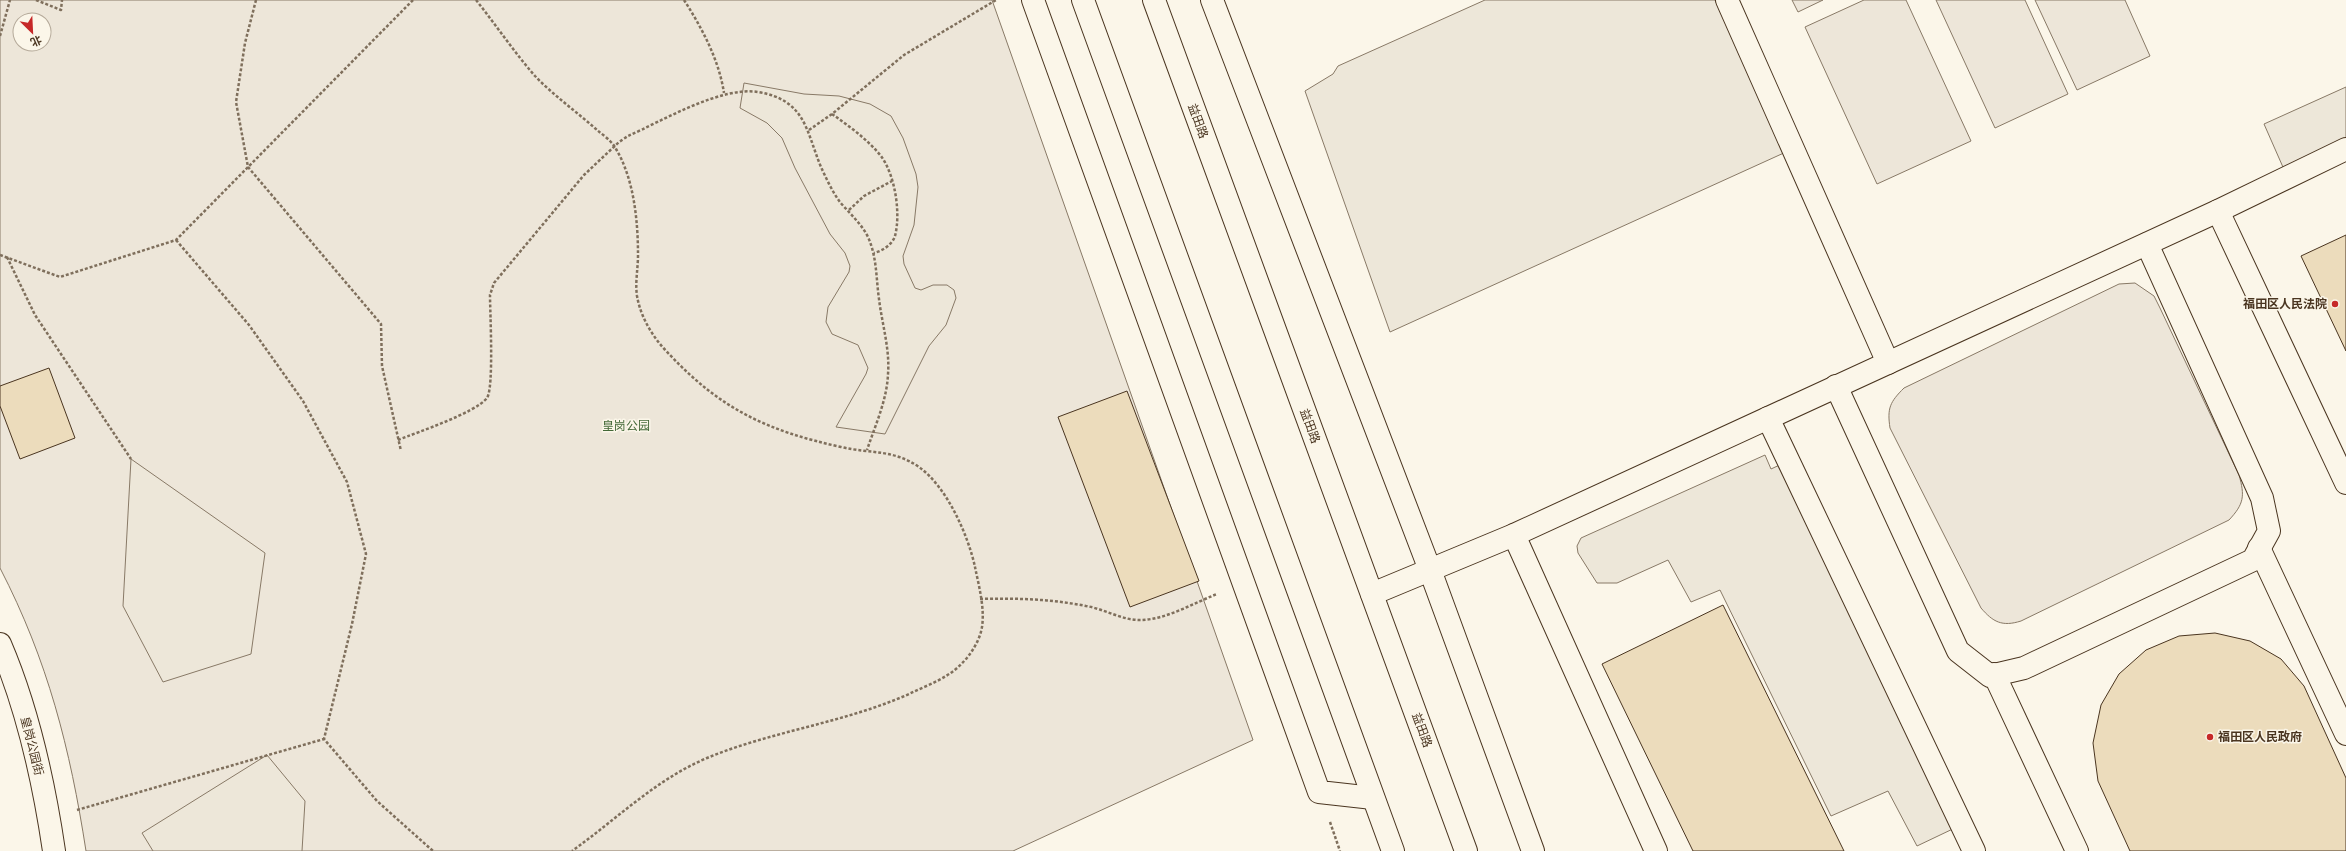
<svg xmlns="http://www.w3.org/2000/svg" width="2346" height="851" font-family="'Archivo Narrow','Noto Sans SC',sans-serif">
  <style>
    .green { fill: #ede6d9; stroke: #887966; fill-rule: evenodd }
    .parking { fill: #ede7d9; stroke: #887966 }
    .building { fill: #ecdcbc; stroke: #4a3520 }
    .lines { fill: none; stroke-linecap: round; stroke-linejoin: round }
    .minor-casing { stroke: #4a3520; stroke-width: 24 }
    .major-casing { stroke: #4a3520; stroke-width: 24 }
    .path { stroke: #7f6f5c; stroke-width: 2.5; stroke-dasharray: 3 2; stroke-linecap: butt }
    .minor { stroke: #fbf6e9; stroke-width: 22 }
    .major { stroke: #fbf6e9; stroke-width: 22 }
    .poi-dot { fill: #c62828; stroke: #fbf6e9; stroke-width: 1.5 }
    .labels { text-anchor: middle; stroke-width: 3; stroke-linejoin: round; paint-order: stroke }
    .street-label { font-size: 12px; fill: #4a3520; stroke: #fbf6e9 }
    .poi-label { font-size: 12px; font-weight: bold; fill: #4a3520; stroke: #fbf6e9; text-anchor: end }
    .park-label { font-size: 12px; fill: #436837; stroke: #fbf6e9 }
  </style>
  <rect width="100%" height="100%" fill="#fbf6e9"/>
  <g class="green">
    <path d="M0,0H992L1253,740L1013,851H86C70,748 48,661 0,568ZM20,20H44V44H20Z"/>
    <polygon points="1792,0 1823,0 1798,12"/>
    <polygon points="1864,0 1906,0 1971,141 1877,184 1805,27"/>
    <polygon points="1936,0 2025,0 2068,94 1995,128"/>
    <polygon points="2035,0 2125,0 2150,56 2077,90"/>
    <path d="M2135,283L2154,296L2160,308L2239,475C2245,496 2244,504 2229,520L2021,621C2002,627 1993,622 1981,608L1890,428C1887,408 1890,402 1904,388L2119,284Z"/>
  </g>
  <g class="parking">
    <polygon points="1485,0 1715,0 1786,152 1390,332 1305,91 1333,74 1338,66"/>
    <polygon points="744,83 804,94 839,96 870,104 891,116 903,138 916,174 918,187 914,225 903,256 904,264 915,288 921,290 933,285 947,285 954,290 956,298 946,325 929,346 885,434 836,427 866,374 868,368 858,345 832,334 826,322 828,307 849,272 850,266 845,253 830,234 795,168 782,138 767,123 740,108"/>
    <polygon points="2346,87 2346,144 2286,174 2264,124"/>
    <polygon points="1765,455 1771,469 1786,462 1959,826 1917,846 1888,791 1831,816 1720,590 1691,602 1668,560 1617,583 1597,583 1578,553 1577,546 1581,538"/>
    <polygon points="131,459 265,553 251,654 163,682 123,606"/>
    <polygon points="267,755 305,801 302,851 153,851 142,833"/>
  </g>
  <g class="building">
    <polygon points="2346,235 2346,351 2301,256"/>
    <polygon points="49,368 75,438 20,459 0,406 0,386"/>
    <polygon points="1127,391 1199,581 1130,607 1058,417"/>
    <polygon points="1723,605 1844,851 1693,851 1602,664"/>
    <polygon points="2215,633 2250,641 2281,659 2304,686 2346,778 2346,851 2130,851 2098,781 2093,743 2101,705 2119,674 2146,650 2179,636"/>
  </g>
  <g class="lines">
    <defs>
      <g id="minor">
        <polyline points="1033,0 1319,792 1373,798"/>
        <polyline points="1212,0 1430,570 1533,851"/>
        <polyline points="1727,0 1888,363"/>
        <polyline points="2218,211 2346,483"/>
        <polyline points="1836,386 1958,651 1990,676 2024,668 2253,560 2269,531 2262,498 2147,244"/>
        <polyline points="1768,418 1974,851"/>
        <polyline points="1514,535 1656,851"/>
        <polyline points="2259,548 2346,734"/>
        <polyline points="1372,594 1514,535 2218,211 2346,149"/>
        <path d="M0,644C27,707 44,783 54,851"/>
        <polyline points="1994,674 2077,851"/>
      </g>
      <g id="major">
        <polyline points="1083,0 1393,851"/>
        <polyline points="1154,0 1466,851"/>
      </g>
    </defs>
    <use href="#minor" class="minor-casing"/>
    <use href="#major" class="major-casing"/>
    <g class="path">
      <polyline points="36,0 61,10 62,0"/>
      <polyline points="256,0 245,43 236,102 248,167 381,324 382,366 401,451"/>
      <path d="M476,0C496,25 514,52 535,76C553,95 577,112 597,130C603,135 612,141 616,149C634,179 638,221 638,255C638,269 635,282 637,296C641,319 654,339 670,355C722,410 768,431 841,447C871,454 893,449 919,467C947,487 968,535 975,567C979,587 987,615 980,635C974,652 961,667 946,676C935,683 921,688 909,694C844,723 772,731 707,758C655,780 617,819 572,851"/>
      <path d="M684,0C702,28 719,60 724,93"/>
      <polyline points="0,36 10,0"/>
      <path d="M832,114C849,126 867,139 881,156C895,175 901,213 895,236C892,245 882,251 874,253"/>
      <polyline points="809,130 832,114 904,55 996,0"/>
      <polyline points="849,210 864,196 892,181"/>
      <polyline points="176,240 249,325 303,401 347,482 366,554 352,624 324,739 377,801 433,851"/>
      <polyline points="0,255 60,277 176,240 413,0"/>
      <polyline points="7,257 35,315 131,459"/>
      <path d="M398,440C418,432 475,413 487,398C494,388 490,312 490,295L494,283L584,175L619,142L628,136C662,121 721,86 758,92C806,100 806,131 821,167C826,178 833,193 840,202C850,214 861,223 868,237C877,257 876,278 879,299C882,324 890,349 888,374C887,400 875,426 867,450"/>
      <path d="M980,599C1016,598 1051,599 1086,606C1105,609 1123,621 1142,620C1167,619 1194,603 1217,594"/>
      <polyline points="77,810 324,739"/>
      <polyline points="1330,822 1340,851"/>
    </g>
    <use href="#minor" class="minor"/>
    <use href="#major" class="major"/>
  </g>
  <g class="poi-dot">
    <circle cx="2335" cy="304" r="4"/>
    <circle cx="2210" cy="737" r="4"/>
  </g>
  <g class="labels">
    <g class="street-label">
      <text transform="translate(1198 121) rotate(70)" y="4">益田路</text>
      <text transform="translate(1310 426) rotate(70)" y="4">益田路</text>
      <text transform="translate(1422 730) rotate(70)" y="4">益田路</text>
      <text transform="translate(32 746) rotate(76)" y="4">皇岗公园街</text>
    </g>
    <g class="poi-label">
      <text x="2327" y="308">福田区人民法院</text>
      <text x="2218" y="741" text-anchor="start">福田区人民政府</text>
    </g>
    <g class="park-label">
      <text x="626" y="430">皇岗公园</text>
    </g>
  </g>
  <g transform="translate(32 32) rotate(156)"><circle r="19" fill="#fbf6e9" stroke="#b4a999"/>
  <path d="M0-3L7 15L0 10L-7 15Z" fill="#c62828"/>
  <text y="-6" font-size="11" font-weight="bold" text-anchor="middle" fill="#4a3520">北</text>
  </g>
</svg>
